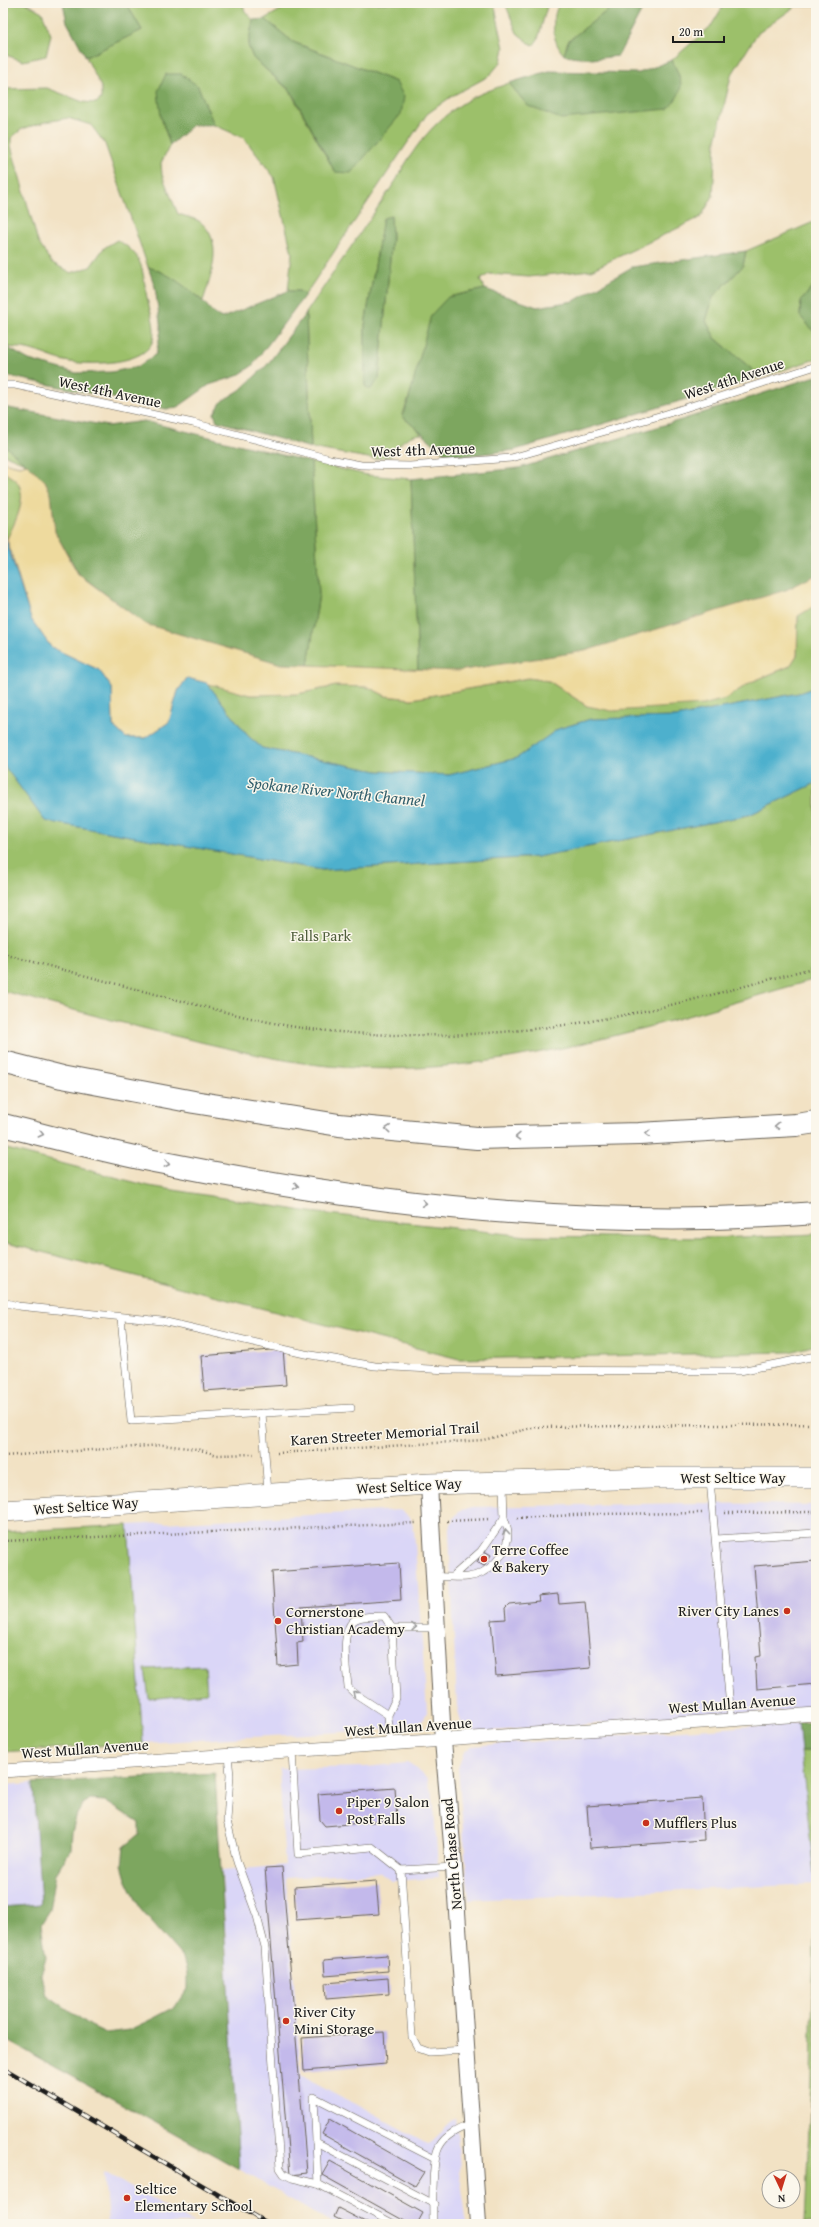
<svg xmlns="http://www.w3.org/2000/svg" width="819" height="2227" font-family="'Gentium Book Plus',serif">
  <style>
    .built { fill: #dad6f7 }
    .green { fill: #9cc06a; stroke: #5c6e43; fill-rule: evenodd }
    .forest { fill: #7da65e; stroke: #4c613d; fill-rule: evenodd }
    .sand { fill: #eeda9e; stroke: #857b5d }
    .water { fill: #4eb0cd; stroke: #356674 }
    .building { fill: #c3b9eb }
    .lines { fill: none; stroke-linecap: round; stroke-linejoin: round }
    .service-casing { stroke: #676157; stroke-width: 8 }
    .minor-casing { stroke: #676157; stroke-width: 14 }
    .tertiary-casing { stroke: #676157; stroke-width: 18 }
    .primary-casing { stroke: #676157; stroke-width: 22 }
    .motorway-casing { stroke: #676157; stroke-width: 24 }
    .path { stroke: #676157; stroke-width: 2.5; stroke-dasharray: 1 3; stroke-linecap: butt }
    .service { stroke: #fff; stroke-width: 7 }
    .minor { stroke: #fff; stroke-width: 13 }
    .tertiary { stroke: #fff; stroke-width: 16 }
    .primary { stroke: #fff; stroke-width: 21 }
    .motorway { stroke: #fff; stroke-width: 22 }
    .rail-casing { stroke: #1c1c1c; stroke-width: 4.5 }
    .rail { stroke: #fbf7ec; stroke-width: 3; stroke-dasharray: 9; stroke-linecap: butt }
    .oneway { stroke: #999 }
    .poi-dot { fill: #c8321e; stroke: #fbf7ec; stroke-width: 1.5 }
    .labels { text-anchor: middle; stroke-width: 3; stroke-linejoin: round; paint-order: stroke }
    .street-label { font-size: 15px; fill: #1c1c1c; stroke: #fbf7ec }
    .park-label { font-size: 15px; fill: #4f5e3b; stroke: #fbf7ec }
    .poi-label { font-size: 15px; fill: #1c1c1c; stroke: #fbf7ec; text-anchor: start }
    .water-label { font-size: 16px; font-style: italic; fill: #325f6c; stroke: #fbf7ec }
  </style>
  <rect width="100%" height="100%" fill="#fbf7ec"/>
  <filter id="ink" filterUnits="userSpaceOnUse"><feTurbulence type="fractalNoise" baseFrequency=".025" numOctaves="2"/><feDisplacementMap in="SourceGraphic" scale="8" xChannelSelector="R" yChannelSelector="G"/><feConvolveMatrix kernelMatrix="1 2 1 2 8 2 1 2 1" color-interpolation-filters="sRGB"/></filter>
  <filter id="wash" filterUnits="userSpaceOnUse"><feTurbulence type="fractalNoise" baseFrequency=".012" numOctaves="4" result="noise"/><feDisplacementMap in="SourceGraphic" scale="16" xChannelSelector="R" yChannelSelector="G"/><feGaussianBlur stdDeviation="0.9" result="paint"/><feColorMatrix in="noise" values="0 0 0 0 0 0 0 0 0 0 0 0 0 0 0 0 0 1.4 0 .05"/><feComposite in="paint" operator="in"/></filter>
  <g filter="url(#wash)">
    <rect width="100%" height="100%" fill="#f2e2c4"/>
    <g class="built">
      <polygon points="696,1503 816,1505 816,1709 475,1732 462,1726 457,1706 449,1533 450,1524 459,1511 472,1507"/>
      <polygon points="400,1510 411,1519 414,1530 427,1712 423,1721 411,1728 143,1743 128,1525"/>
      <polygon points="798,1723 815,1884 469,1900 458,1768 464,1752 472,1746"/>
      <polygon points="407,1763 417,1769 427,1779 433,1797 439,1878 391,1881 379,1872 286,1878 301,2075 429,2144 456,2118 461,2182 467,2224 332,2224 239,2169 222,1871 285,1865 279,1769 365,1767"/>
      <polygon points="33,1783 41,1905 3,1907 3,1785"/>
      <polygon points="104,2172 194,2224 108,2224"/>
    </g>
    <g class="green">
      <polygon points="3,3 26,3 42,12 51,35 46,56 23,61 3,54"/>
      <path d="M126,3H242L245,11L253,20L248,45L253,58L290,91L335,172L396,82L293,42L265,19L282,9L286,3H494L504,48L501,62L489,76L452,96L427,114L305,295L299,291H288L292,253L274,177L244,138L214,125L198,86L161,117L170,145L161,163L162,175L178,214C184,216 193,218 199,221C225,240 211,276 203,301C185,287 170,274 148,267L105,144L91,125L68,118L45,122L22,129L11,138V146L38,242L51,262L71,273L90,267L104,248L117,240C142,254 142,266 146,292C148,309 157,323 153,340C146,365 91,365 70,362C56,360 41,352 27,349C19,347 10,349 3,345V89L47,88L83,102L96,103L101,99V87L86,57L142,30Z"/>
      <polygon points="505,3 548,3 538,39 533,46 517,33"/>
      <path d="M559,3H617L568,41L564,55C551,40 551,21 559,3Z"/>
      <polygon points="633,3 646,3 641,12"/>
      <path d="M725,3H816V6H796L757,34L731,76L716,140L713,196L701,217L591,270L529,277L489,274L480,280L485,289L448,297L402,416L422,434C407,434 399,444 391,456L374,459L311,448L306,313L397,179C412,149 434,121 463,103C477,94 494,89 509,83L528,106L681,80L672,60L711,26ZM391,216L392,237L379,379L365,386V325L383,219Z"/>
      <polygon points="816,221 816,283 801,301 800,315 816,334 816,359 761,377 715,338 706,321 713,297 743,266 746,251"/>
      <polygon points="3,444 27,464 3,454"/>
      <polygon points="311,462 367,475 411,479 418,670 308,665 319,594"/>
      <path d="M3,471C7,475 15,478 18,483C28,500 14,524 7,539L3,531Z"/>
      <polygon points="816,605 816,687 799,693 676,717 591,719 558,729 517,758 449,775 377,771 262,748 248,736 207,683 250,695 297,694 336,686 368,687 386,696 412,699 528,678 549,681 587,706 725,699 751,682 790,666 797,655 798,616"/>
      <path d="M3,764L45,821L322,870L537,857L749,815L816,783V979C658,1023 495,1082 329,1066C292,1063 254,1054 218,1046C146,1030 74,1010 3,991Z"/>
      <polygon points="3,1148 149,1186 310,1212 526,1236 717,1238 816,1234 816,1345 790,1352 459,1359 3,1242"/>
      <polygon points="128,1525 143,1743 3,1752 3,1532"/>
      <polygon points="205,1666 207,1693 149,1699 145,1669"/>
      <polygon points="801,1751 816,1751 816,2224 805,2224 811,2078 815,1884"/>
    </g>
    <g class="forest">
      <polygon points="63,3 126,3 142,30 86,57 67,22"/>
      <polygon points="617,3 633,3 641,12 618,56 592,59 564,55 568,41"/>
      <polygon points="265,19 293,42 396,82 404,97 401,114 351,173 335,172 291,91 253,58 248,45 253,20"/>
      <path d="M672,60C683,84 686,88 668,109L561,119L528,106L509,83L549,71L639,73Z"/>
      <polygon points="166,74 181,74 198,86 214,125 193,125 170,145 161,117 158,91"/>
      <polygon points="391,216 392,237 379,379 370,390 365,386 365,325 383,218"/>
      <polygon points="746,251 743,266 713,297 706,321 715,338 761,377 515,450 463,456 443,452 402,416 408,402 431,315 448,297 485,289 537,307 574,301 632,267"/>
      <path d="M148,267C169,273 185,286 201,300C211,308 209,312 222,318L288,291H299L305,295L252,366L237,376L209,385L178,407L166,409L3,375V345L29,360L76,373L111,372L137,367L156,354L161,330L155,287Z"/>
      <polygon points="816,283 816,334 800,316 801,301"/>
      <polygon points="306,313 311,448 217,421 214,414 222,401 240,390 267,365"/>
      <polygon points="816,376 816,575 786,590 585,651 458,671 418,670 411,479 519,468 681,420"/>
      <polygon points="3,407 108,426 144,421 311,462 319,594 308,665 281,664 145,624 79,574 55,532 51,494 45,481 3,444"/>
      <polygon points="816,1722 816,1751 801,1751 798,1723"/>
      <path d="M215,1773L239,2169L3,2038V1907L41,1904L33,1783ZM90,1800L105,1801L139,1823V1835L124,1847L122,1865L126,1879L141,1910L183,1958L187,1972V1989L175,2007L152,2019L129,2030L106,2033L91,2026L46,1994L41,1975L46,1958L41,1924L50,1910L56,1874L71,1849L72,1832L77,1814L84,1803Z"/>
    </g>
    <path class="sand" d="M3,462L19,466L27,464L45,481L51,494L55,532L78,574L145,624L281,664L458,671L585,651L786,590L816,575V605L798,616L797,655L790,666L751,682L725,699L702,705L612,711L587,706L549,681L528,678L412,699L386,696L368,687L336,686L297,694L250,695L187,678L178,691L169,722L146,738H126L113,726L112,688L99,670L51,647L31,619L7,539C14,524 28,500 18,483C15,478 7,475 3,471Z"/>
    <polygon class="water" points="3,531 31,619 51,647 99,670 112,688 113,726 126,738 146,738 169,722 178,691 187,678 207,683 248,736 262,748 377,771 449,775 517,758 558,729 591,719 676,717 799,693 816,687 816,783 749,815 537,857 322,870 45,821 3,764"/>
    <g id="blocks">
      <g class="building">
        <polygon points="283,1349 286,1385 204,1391 201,1356"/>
        <polygon points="484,1551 491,1555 484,1566 477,1562"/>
        <polygon points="816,1561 816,1684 757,1689 755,1657 761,1656 754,1566"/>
        <polygon points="399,1563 401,1600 301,1607 303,1642 297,1643 298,1664 278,1666 272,1572"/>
        <polygon points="558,1594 559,1604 585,1602 591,1668 496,1676 491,1620 506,1619 505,1608 509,1604 539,1601 538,1596"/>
        <polygon points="395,1788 397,1820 325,1826 320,1820 318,1794"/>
        <polygon points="702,1798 704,1840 590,1848 587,1806"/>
        <polygon points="282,1867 307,2173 290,2175 265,1868"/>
        <polygon points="376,1881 379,1914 296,1920 294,1887"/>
        <polygon points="387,1955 388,1971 325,1976 324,1960"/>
        <polygon points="388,1978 389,1994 326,1999 325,1983"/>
        <polygon points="384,2032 386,2064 304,2071 302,2038"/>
        <polygon points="330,2119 424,2172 415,2186 322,2134"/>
        <polygon points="330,2161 423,2213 417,2224 410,2224 322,2175"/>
        <polygon points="338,2208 369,2224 348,2224 334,2217"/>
      </g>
    </g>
  </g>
  <g filter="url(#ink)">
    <use href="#blocks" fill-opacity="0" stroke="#676157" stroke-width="1"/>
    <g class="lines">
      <defs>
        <g id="service">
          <polyline points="3,385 15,385 193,423 330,459 361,465 410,466 511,458 666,414 816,366"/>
          <polyline points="3,1302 18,1306 162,1321 305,1354 375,1366 448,1370 740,1371 816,1356"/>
          <polyline points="121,1318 131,1421 351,1408"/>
          <polyline points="262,1413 268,1493"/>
          <polyline points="710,1480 731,1719"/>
          <polyline points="503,1485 504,1518"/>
          <polyline points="716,1539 816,1533"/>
          <path d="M433,1577C444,1576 456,1578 467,1577C488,1575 508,1555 508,1533C508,1529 506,1523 504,1518L481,1551L453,1576"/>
          <polyline points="392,1628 436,1628"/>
          <path d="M388,1715L354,1693L348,1687C347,1671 338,1623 359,1618C366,1616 376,1616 384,1616L392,1628L396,1698L388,1715L390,1744"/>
          <polyline points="292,1751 298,1854 372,1847 401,1870 454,1867"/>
          <polyline points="228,1756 230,1775 227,1821 237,1862 257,1916 265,1947 280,2168 284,2174 292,2178 318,2184 394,2224"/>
          <polyline points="401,1870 412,2037 418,2048 429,2052 467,2050"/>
          <polyline points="316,2142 434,2204"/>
          <polyline points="318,2184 314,2097 435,2159"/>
          <path d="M433,2224C433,2206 431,2162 439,2147C446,2134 459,2129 471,2124"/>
        </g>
        <polyline id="minor" points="3,1771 816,1714"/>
        <polyline id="tertiary" points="429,1484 443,1741 454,1867 478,2224"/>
        <polyline id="primary" points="3,1511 429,1484 653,1478 816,1478"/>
        <g id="motorway">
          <polyline points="3,1062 62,1077 194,1102 339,1125 477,1138 639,1134 796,1125 816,1122"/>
          <path d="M3,1125C56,1138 110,1153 164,1163C377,1206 599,1230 816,1213"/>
        </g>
      </defs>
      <use href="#service" class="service-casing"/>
      <use href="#minor" class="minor-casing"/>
      <use href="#tertiary" class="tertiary-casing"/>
      <use href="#primary" class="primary-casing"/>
      <use href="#motorway" class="motorway-casing"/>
      <g class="path">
        <path d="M3,954C69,971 134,989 201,1006C234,1014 268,1023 302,1028C428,1044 556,1033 679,1003C725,992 770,979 816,967"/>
        <polyline points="277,1453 483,1440 536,1427 816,1424"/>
        <polyline points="3,1456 163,1445 197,1449 217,1455 254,1454"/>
        <polyline points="725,1513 816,1512"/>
        <polyline points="517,1518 594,1514 702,1513"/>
        <polyline points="447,1521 490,1519"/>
        <polyline points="3,1541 416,1523"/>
      </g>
      <use href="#service" class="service"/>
      <use href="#minor" class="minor"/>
      <use href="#tertiary" class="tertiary"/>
      <use href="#primary" class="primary"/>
      <use href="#motorway" class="motorway"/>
      <defs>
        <polyline id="rail" points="3,2068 268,2224"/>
      </defs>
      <use href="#rail" class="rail-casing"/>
      <use href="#rail" class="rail"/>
    </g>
    <defs><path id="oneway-chevron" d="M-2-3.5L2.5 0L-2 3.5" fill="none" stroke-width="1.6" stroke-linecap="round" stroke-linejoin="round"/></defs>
    <g class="oneway">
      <use href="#oneway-chevron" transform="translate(777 1126) rotate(177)"/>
      <use href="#oneway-chevron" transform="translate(388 1129) rotate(-175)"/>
      <use href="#oneway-chevron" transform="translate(41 1134) rotate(13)"/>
      <use href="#oneway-chevron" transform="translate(648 1134) rotate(177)"/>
      <use href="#oneway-chevron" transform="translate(518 1137) rotate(179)"/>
      <use href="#oneway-chevron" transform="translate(167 1164) rotate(11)"/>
      <use href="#oneway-chevron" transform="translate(296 1186) rotate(9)"/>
      <use href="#oneway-chevron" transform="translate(424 1203) rotate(6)"/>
      <use href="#oneway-chevron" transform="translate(506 1532) rotate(-95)"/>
      <use href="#oneway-chevron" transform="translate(414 1627) rotate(-2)"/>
      <use href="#oneway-chevron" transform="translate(355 1693) rotate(-142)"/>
    </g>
  </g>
  <g class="poi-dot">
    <circle cx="484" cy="1559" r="4"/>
    <circle cx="787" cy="1611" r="4"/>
    <circle cx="278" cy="1621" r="4"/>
    <circle cx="339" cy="1811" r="4"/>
    <circle cx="646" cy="1823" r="4"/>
    <circle cx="286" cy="2021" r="4"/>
    <circle cx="127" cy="2198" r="4"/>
  </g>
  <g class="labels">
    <g class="street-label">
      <text transform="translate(734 379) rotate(-18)" y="5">West 4th Avenue</text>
      <text transform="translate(110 392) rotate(12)" y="5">West 4th Avenue</text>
      <text transform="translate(423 450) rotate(-2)" y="5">West 4th Avenue</text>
      <text transform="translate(385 1434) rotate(-4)" y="5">Karen Streeter Memorial Trail</text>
      <text x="733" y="1483">West Seltice Way</text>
      <text transform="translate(409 1486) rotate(-3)" y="5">West Seltice Way</text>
      <text transform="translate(86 1506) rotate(-4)" y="5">West Seltice Way</text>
      <text transform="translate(732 1704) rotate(-4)" y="5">West Mullan Avenue</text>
      <text transform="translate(408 1727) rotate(-4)" y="5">West Mullan Avenue</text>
      <text transform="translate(85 1749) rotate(-4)" y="5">West Mullan Avenue</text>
      <text transform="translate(452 1854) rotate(-95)" y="5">North Chase Road</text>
    </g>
    <g class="park-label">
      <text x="321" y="941">Falls Park</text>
    </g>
    <g class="poi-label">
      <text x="492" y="1555">Terre Coffee<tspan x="492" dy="17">&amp; Bakery</tspan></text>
      <text x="779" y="1616" text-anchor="end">River City Lanes</text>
      <text x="286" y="1617">Cornerstone<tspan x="286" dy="17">Christian Academy</tspan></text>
      <text x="347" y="1807">Piper 9 Salon<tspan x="347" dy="17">Post Falls</tspan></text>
      <text x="654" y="1828">Mufflers Plus</text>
      <text x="294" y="2017">River City<tspan x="294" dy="17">Mini Storage</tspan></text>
      <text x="135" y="2194">Seltice<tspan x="135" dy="17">Elementary School</tspan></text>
    </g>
    <g class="water-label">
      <text transform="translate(336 791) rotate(6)" y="6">Spokane River North Channel</text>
    </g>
  </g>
  <rect width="819" height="2227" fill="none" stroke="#fbf7ec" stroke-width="16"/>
  <g transform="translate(781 2189) rotate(176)"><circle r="19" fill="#fbf7ec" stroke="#a29f99"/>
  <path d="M0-3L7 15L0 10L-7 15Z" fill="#c8321e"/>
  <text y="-6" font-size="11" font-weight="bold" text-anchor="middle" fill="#1c1c1c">N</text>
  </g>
  <path d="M673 36v6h51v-6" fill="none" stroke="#1c1c1c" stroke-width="2"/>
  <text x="679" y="36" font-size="12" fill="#1c1c1c" stroke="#fbf7ec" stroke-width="3" paint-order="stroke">20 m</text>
</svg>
